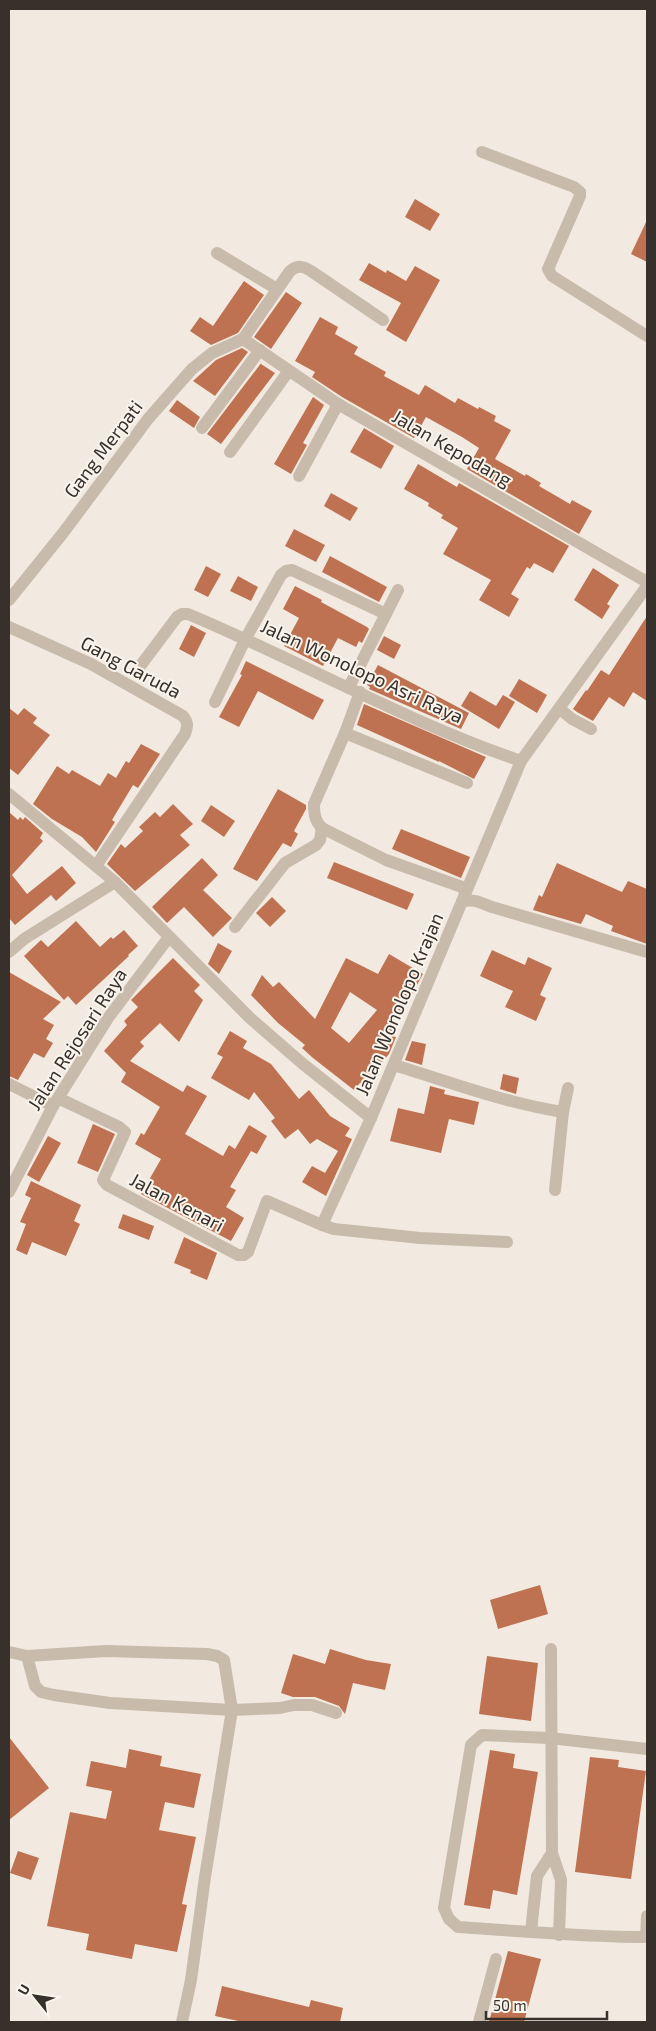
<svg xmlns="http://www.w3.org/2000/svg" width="656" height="2031" font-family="'Exo 2',sans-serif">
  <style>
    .building { fill: #bf7251; fill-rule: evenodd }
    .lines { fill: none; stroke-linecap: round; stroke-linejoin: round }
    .minor { stroke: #c9bbac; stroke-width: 12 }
    .labels { text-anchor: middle; stroke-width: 4; stroke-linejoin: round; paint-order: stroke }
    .street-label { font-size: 19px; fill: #38302b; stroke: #f9f4ec }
  </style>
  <rect width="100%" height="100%" fill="#f2eae0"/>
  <g class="building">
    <polygon points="415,199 440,214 430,231 405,217"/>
    <polygon points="647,220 647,262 631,254"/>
    <polygon points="369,263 386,273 387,270 406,281 415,266 440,280 406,342 386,330 401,303 359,280"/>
    <polygon points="244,281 264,295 238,333 211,345 190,331 200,317 213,326"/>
    <polygon points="286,292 302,303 271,349 254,337"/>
    <polygon points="320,317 338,327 335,334 358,347 354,354 386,372 384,376 419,395 425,385 455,403 458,398 478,409 479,407 496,416 494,421 511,430 495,459 525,476 526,474 541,483 539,486 570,504 572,500 592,511 579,534 467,469 479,448 462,437 426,417 414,438 342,397 312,377 315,372 295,361"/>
    <polygon points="242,348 248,352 215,396 193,381 216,360"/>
    <polygon points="262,362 261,364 275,373 221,444 207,434"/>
    <polygon points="313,397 324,405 303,443 307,445 291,474 274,464"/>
    <polygon points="177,400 200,417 194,428 169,411"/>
    <polygon points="364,428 394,446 381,469 350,452"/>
    <polygon points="418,464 457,487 459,483 569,546 553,573 534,563 530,569 527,567 511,594 519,599 509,617 479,600 491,580 443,554 458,528 441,518 443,515 428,506 429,503 404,489"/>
    <polygon points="331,493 358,508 350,521 324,506"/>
    <polygon points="294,529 325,545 316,562 285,546"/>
    <polygon points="330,556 387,587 379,602 322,572"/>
    <polygon points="206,566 221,574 208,597 194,590"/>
    <polygon points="593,568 619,585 607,604 610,606 602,619 574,600"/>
    <polygon points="238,576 258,587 251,601 230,591"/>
    <polygon points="295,586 322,600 321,602 367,627 369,629 362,643 359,641 356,647 338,638 323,666 284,646 299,618 283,609"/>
    <polygon points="647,616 647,701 633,692 624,707 609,697 593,721 577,712 573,709 586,690 587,691 601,670 609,675"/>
    <polygon points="191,625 206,633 194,657 179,649"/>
    <polygon points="384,636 401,645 394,659 377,650"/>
    <polygon points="246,661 324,700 313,720 258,691 239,727 219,717 242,675 240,674"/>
    <polygon points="378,665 469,713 461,729 369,689 370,687 367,685"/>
    <polygon points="519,679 547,695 537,713 509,696"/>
    <polygon points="470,691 496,706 503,695 515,702 499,729 461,706"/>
    <polygon points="364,704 486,757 474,779 439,761 439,762 357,725"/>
    <polygon points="9,708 18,715 24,708 37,718 33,723 50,735 18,775 9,768"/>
    <polygon points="141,744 160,754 138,788 133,785 112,820 115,822 96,852 82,837 52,819 33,804 57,766 69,774 72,770 100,786 108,773 116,778 126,761 129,763"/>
    <polygon points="278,789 306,805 306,809 294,831 298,834 291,847 283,843 257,881 233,869"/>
    <polygon points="173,804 193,824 180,835 190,845 135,891 107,864 121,844 125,848 143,831 139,827 155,812 160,817"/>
    <polygon points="211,805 235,821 224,837 201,821"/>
    <polygon points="9,812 18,820 20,817 23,820 25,817 43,833 40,838 43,841 12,875 27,894 62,866 76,883 56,901 51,895 15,925 9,918"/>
    <polygon points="401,829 470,857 461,878 392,849"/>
    <polygon points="202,858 218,875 203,890 232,918 213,937 184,907 167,923 152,907"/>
    <polygon points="334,862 414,894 407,910 327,878"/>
    <polygon points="557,863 622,892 628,881 647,889 647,944 611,931 613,926 586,914 581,924 533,910 539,895 542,897"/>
    <polygon points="272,897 286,911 270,927 256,913"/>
    <polygon points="76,921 100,947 111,937 113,939 124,930 138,946 128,955 129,956 76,1005 68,996 64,1000 24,956 41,940 48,947"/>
    <polygon points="218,943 232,951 219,974 208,964"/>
    <polygon points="492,950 525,965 528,957 552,968 540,995 546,998 536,1021 505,1007 513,991 480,976"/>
    <path d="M389,954L423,974L406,1005L391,1023L397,1029L391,1036L396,1037L389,1054L363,1085L360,1083L354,1090L313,1058L302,1048L305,1045L278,1023L251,995L262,975L273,987L279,982L315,1019L346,958L378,974ZM350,992L377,1010L349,1043L331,1028Z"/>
    <polygon points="173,958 200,985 194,991 203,1000 179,1042 160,1023 140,1042 144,1046 130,1061 183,1092 187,1085 207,1096 185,1134 223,1156 229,1145 235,1149 249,1125 267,1136 257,1154 251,1151 230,1187 236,1190 226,1207 244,1218 231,1241 141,1194 161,1159 135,1144 141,1133 144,1135 160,1107 121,1082 126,1073 104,1051 127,1025 124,1021 138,1007 131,1000"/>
    <polygon points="9,972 61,1002 43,1019 54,1025 46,1039 53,1043 44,1058 34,1053 18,1080 9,1076"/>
    <polygon points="230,1031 247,1041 243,1048 271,1064 299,1099 309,1090 330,1116 350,1128 345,1136 352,1139 326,1196 302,1182 312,1166 325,1173 338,1151 317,1139 310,1144 298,1129 285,1139 271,1121 275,1118 254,1092 249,1100 211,1078 223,1057 217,1054"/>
    <polygon points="412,1041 426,1044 422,1065 405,1060"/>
    <polygon points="503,1074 519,1078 516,1094 500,1089"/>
    <polygon points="430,1086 445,1090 444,1094 479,1102 474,1125 449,1119 441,1153 390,1141 398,1108 424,1114"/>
    <polygon points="93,1124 115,1134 98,1172 77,1163"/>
    <polygon points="48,1136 61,1143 39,1182 27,1175"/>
    <polygon points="31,1181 81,1205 74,1221 80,1224 66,1256 32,1242 27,1255 16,1250 26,1224 20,1222 31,1198 25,1195"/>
    <polygon points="123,1214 154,1226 149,1240 118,1228"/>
    <polygon points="184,1237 217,1253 207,1280 190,1273 191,1270 174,1263"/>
    <polygon points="540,1585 548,1614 498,1629 490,1600"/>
    <polygon points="330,1649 366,1660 391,1664 385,1690 353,1683 345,1714 339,1706 315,1697 293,1697 281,1693 293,1654 325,1664"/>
    <polygon points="487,1656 538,1663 531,1721 479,1714"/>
    <polygon points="9,1737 49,1788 9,1820"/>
    <polygon points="129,1749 162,1756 160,1766 201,1774 194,1808 165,1802 159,1830 196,1837 182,1904 187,1905 177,1952 135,1944 132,1959 86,1950 89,1934 47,1926 70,1812 106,1819 112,1791 86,1786 91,1761 126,1768"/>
    <polygon points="490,1750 515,1754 513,1768 538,1772 517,1895 493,1890 490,1909 464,1905"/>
    <polygon points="590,1757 619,1760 618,1767 646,1771 631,1879 575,1872"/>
    <polygon points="18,1851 39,1858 31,1880 10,1873"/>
    <polygon points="508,1951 541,1959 524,2022 489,2022"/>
    <polygon points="222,1986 309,2007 311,2000 343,2008 340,2022 243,2022 215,2016"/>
  </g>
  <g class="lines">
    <g class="minor">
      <polyline points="482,152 574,187 580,192 580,196 548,269 552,276 647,336"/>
      <polyline points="217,253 277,289"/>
      <polyline points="243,339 338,404 647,582"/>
      <path d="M243,339L290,271C298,265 303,266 311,271L383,320"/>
      <polyline points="202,428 260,350"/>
      <polyline points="230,452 288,372"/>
      <polyline points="299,476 338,404"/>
      <polyline points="9,600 63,533 148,419 192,369 212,353 243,339"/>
      <path d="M9,627L91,664L183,716C188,722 188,726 185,734L96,866"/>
      <path d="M138,669L177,617L182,614H188C300,661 407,722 521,761"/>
      <polyline points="349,687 398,590"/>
      <path d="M360,692L345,733L314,804C314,814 315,821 322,828L386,860L462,887L465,892"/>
      <polyline points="215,702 246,638 281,575 286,571 292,570 386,614"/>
      <polyline points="560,709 572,719 591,729"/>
      <polyline points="345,733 467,783"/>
      <polyline points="9,794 115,882 250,1018 303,1064 371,1118 521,761 647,586"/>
      <path d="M462,902C473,898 481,903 492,907L647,952"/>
      <polyline points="235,927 285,863 316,845 320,840 322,828"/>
      <polyline points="9,952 24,939 115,882"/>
      <path d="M394,1065C450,1082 505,1103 563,1112"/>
      <polyline points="9,1084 53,1106"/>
      <polyline points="58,1098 119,1127 125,1132 103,1180 107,1185 238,1255 244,1255 248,1252 267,1201 322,1225 371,1118"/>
      <polyline points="555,1190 563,1112 568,1088"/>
      <polyline points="9,1192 53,1106 108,1018 169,937"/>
      <polyline points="322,1225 334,1229 420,1238 507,1242"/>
      <polyline points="551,1649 552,1853 561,1880 559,1935"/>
      <polyline points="9,1652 27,1656 106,1651 207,1654 217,1656 224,1660 232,1710 205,1877 191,1980 182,2022"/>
      <polyline points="27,1656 35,1686 41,1692 54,1695 110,1703 232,1710 280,1708 294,1705 312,1705 336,1713"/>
      <path d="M647,1749L550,1738L482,1735L471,1745L444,1908L449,1919L458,1927C521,1931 584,1937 647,1937"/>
      <polyline points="531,1931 537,1876 552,1853"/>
      <polyline points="646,1937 647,1916"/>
      <polyline points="479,2022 496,1959"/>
    </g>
  </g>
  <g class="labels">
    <g class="street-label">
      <text transform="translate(452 448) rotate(30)" y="7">Jalan Kepodang</text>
      <text transform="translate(103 449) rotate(-53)" y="7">Gang Merpati</text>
      <text transform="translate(131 667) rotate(28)" y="7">Gang Garuda</text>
      <text transform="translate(362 671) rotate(25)" y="7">Jalan Wonolopo Asri Raya</text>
      <text transform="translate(399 1004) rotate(-67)" y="7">Jalan Wonolopo Krajan</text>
      <text transform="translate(77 1039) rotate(-57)" y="7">Jalan Rejosari Raya</text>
      <text transform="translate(177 1202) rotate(28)" y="7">Jalan Kenari</text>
    </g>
  </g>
  <rect width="656" height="2031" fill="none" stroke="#38302b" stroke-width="20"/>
  <g transform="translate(35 1996) rotate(300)" stroke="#f9f4ec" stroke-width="4" paint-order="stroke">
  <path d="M0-4L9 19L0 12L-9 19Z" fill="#38302b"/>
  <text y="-8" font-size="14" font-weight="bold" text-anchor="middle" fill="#38302b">U</text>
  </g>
  <path d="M486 2011v8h121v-8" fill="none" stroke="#38302b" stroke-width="2.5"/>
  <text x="493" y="2011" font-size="15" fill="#38302b" stroke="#f9f4ec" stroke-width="4" paint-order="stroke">50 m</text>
</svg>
